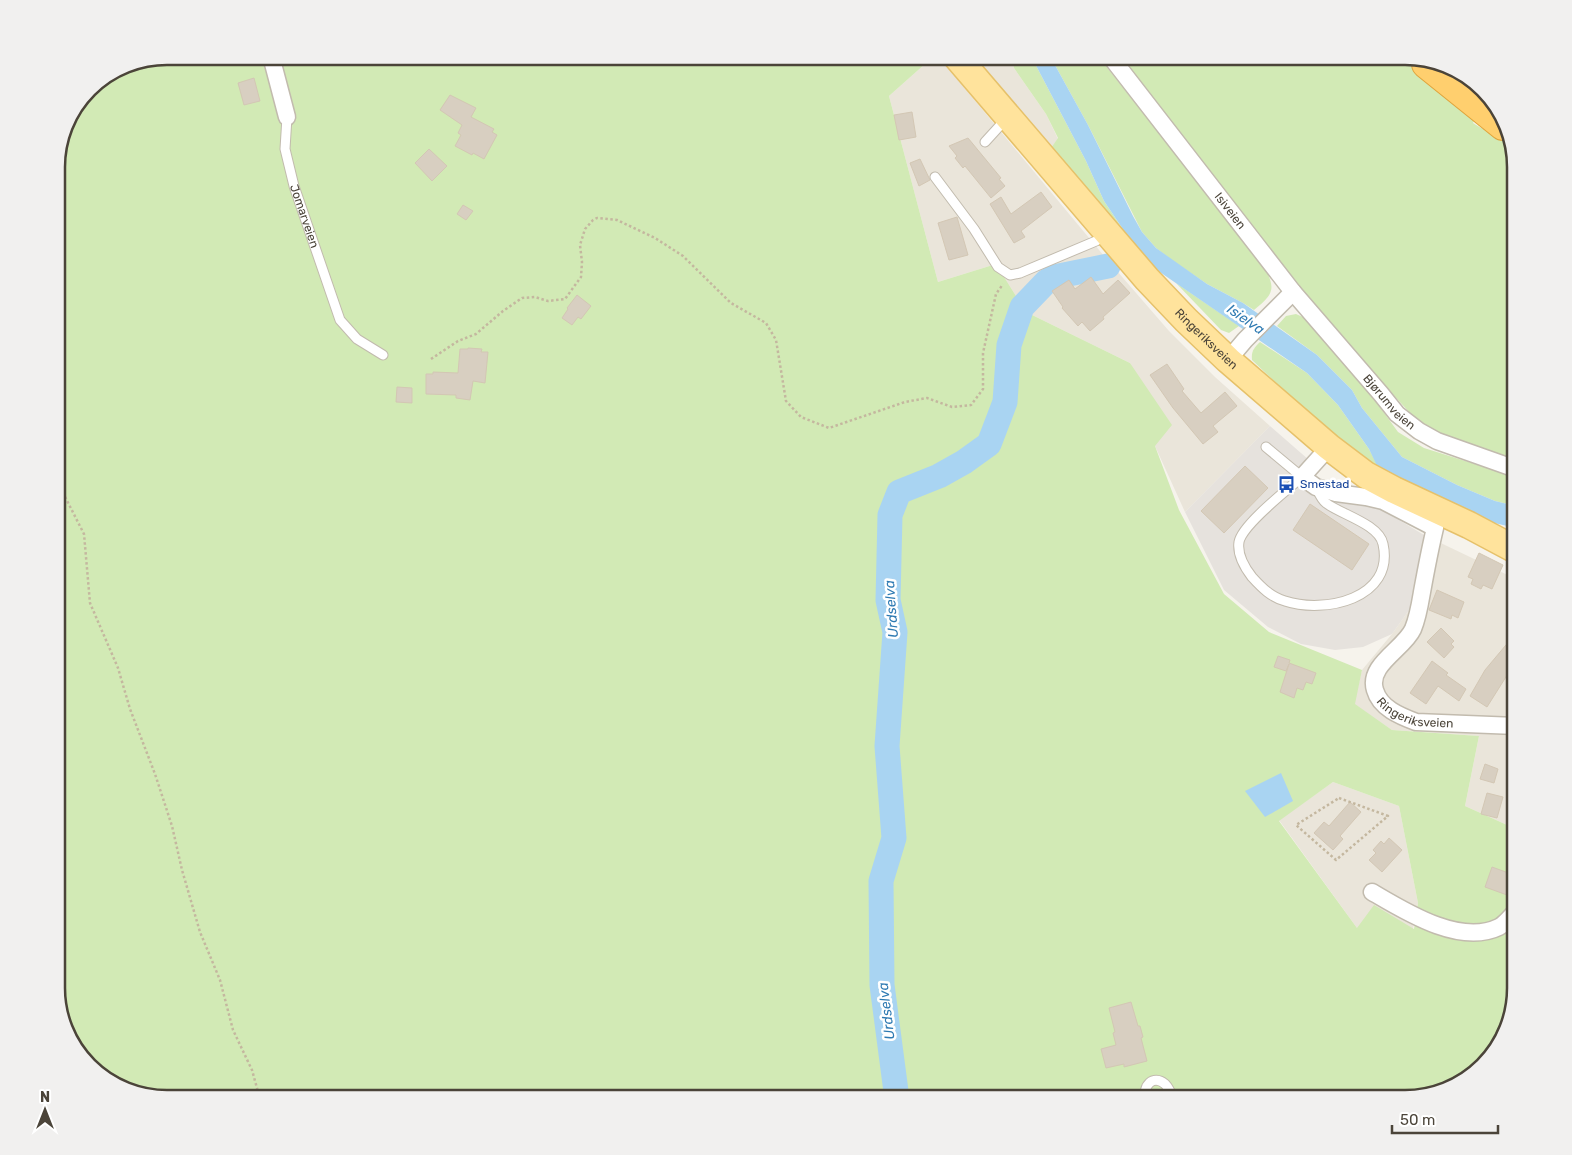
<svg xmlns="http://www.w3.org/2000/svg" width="1572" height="1155" font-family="Rubik,sans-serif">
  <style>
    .residential { fill: #eae5da }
    .industrial { fill: #e6e2dd }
    .green { fill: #d2eab5; fill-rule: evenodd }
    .water { fill: #a9d4f2 }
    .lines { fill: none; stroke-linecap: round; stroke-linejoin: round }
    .river { stroke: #a9d4f2; stroke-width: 25 }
    .building { fill: #d8cfc1; stroke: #d3c7b4 }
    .service-casing { stroke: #c2bbae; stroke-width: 11 }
    .minor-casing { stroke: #c2bbae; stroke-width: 19 }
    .primary-casing { stroke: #e6c16a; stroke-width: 29 }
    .motorway-casing { stroke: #e0a43c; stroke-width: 30 }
    .path { stroke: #c4b79f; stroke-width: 2.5; stroke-dasharray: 2.5 2.5; stroke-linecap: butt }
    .service { stroke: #fff; stroke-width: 9 }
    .minor { stroke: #fff; stroke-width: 16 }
    .primary { stroke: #ffe39c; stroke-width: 26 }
    .motorway { stroke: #ffcf6e; stroke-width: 28 }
    .labels { text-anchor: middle; stroke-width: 5; stroke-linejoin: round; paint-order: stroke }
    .street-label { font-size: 12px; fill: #4b4439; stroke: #fff }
    .transit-label { font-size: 12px; fill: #164399; stroke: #fff; text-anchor: start }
    .water-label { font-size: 14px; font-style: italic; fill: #2e7ab2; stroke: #fff }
    .rim { fill: none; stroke: #4b4439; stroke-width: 2.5 }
  </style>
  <rect width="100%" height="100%" fill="#f6f3ec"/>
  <g class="residential">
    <polygon points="934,56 938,56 1104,256 1169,331 1215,377 1270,426 1185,512 1155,446 1130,363 1026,312 996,264 938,282 889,96"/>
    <polygon points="973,56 1011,56 1014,68 1046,114 1058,139 1051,148"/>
    <polygon points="1424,535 1516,579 1516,829 1465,806 1479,736 1392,730 1354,704 1362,670 1392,634 1412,606"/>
    <polygon points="1333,782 1399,806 1418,903 1413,929 1357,928 1279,820"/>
  </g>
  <polygon class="industrial" points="1270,426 1309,460 1312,478 1328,499 1379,508 1424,535 1412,606 1392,634 1363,647 1335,650 1301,644 1268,627 1224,590 1185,512"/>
  <g class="green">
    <path d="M168,56H934L889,96L938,282L996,264L1026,312L1130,363L1172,425L1155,446L1179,510L1224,594L1269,632L1362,670L1355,704L1392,730L1479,736L1465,806L1516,829V988L1493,1055L1454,1087L1404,1099H167L100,1076L68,1037L56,994L57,160L68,119L94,84L125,65ZM1333,782L1399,806L1418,903L1414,929L1374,905L1357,928L1279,821Z"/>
    <polygon points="1011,56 1031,56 1086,161 1104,201 1137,250 1051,148 1058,138 1046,114 1014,68"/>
    <path d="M1050,56H1098L1264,266C1276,289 1274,294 1254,310L1243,303L1207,284L1173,261L1156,248L1142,232L1088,125Z"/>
    <path d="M1118,56H1398L1475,119L1473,123C1488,133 1490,131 1506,126L1516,167V462L1442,435L1424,426L1411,414L1361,360L1295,281Z"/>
    <polygon points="1176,283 1239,326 1229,333 1221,330"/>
    <polygon points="1296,314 1305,318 1369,392 1398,432 1424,448 1516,477 1516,506 1495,501 1457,485 1402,457 1362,408 1352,390 1317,355 1277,326 1286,316"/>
    <path d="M1260,342L1307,373L1338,405L1369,449L1382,474L1313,418L1252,360C1251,351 1254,348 1260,342Z"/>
  </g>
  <g class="water">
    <polygon points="1031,56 1050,56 1088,125 1133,216 1142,232 1156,248 1207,284 1243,303 1317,355 1352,390 1362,408 1402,457 1457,485 1495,501 1516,506 1516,528 1490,522 1476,522 1378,468 1369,449 1338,405 1307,373 1151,266 1137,250 1104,201 1086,161"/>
    <polygon points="1281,773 1293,801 1265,817 1245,791"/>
  </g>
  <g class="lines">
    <polyline class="river" points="897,1099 882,985 881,881 894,838 887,746 895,632 888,600 890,515 899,492 939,476 964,462 989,444 1005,402 1009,345 1022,307 1047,281 1054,277 1108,266"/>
  </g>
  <g class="building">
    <polygon points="254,78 260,101 244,105 238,83"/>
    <polygon points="450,95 476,108 471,117 494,129 492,132 497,135 484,159 473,153 472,155 455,146 461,135 458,133 462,125 440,110"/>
    <polygon points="912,112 916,137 899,140 894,115"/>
    <polygon points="968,138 1001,178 999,179 1005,186 991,198 965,166 963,168 955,158 957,156 949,146"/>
    <polygon points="429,149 447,166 432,181 415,163"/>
    <polygon points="920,159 930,180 919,186 910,163"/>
    <polygon points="1041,192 1052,207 1021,231 1025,237 1014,243 990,204 1001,197 1011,214"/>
    <polygon points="463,205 473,211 466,220 457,214"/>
    <polygon points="957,217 968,255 949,260 938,223"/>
    <polygon points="1091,277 1103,294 1118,280 1130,293 1103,317 1104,319 1090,331 1082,322 1078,326 1062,308 1063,307 1052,291 1069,280 1075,289"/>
    <polygon points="577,295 591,306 581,319 578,317 572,325 562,318 568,309 567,308"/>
    <polygon points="468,348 482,349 481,352 488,352 485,383 473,381 470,400 456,398 456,395 426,394 426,374 433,374 433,372 458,373 460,349 468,349"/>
    <polygon points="1167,364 1184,389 1182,391 1201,413 1225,392 1237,406 1213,426 1218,432 1203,444 1173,408 1150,375"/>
    <polygon points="397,387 412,388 412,403 396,402"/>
    <polygon points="1245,466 1268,488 1224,533 1201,511"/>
    <polygon points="1310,504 1369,544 1352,570 1293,530"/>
    <polygon points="1479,553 1503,565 1492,589 1483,585 1481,589 1471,584 1473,579 1468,577"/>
    <polygon points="1437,590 1464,602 1458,618 1452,615 1451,619 1429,610"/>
    <polygon points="1441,628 1454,641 1451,644 1454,647 1444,658 1427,642"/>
    <polygon points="1516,633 1516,661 1487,707 1470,696 1485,670"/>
    <polygon points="1278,656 1290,660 1289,663 1316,673 1312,684 1306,682 1303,690 1297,688 1294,698 1280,692 1289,664 1286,671 1274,667"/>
    <polygon points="1432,661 1448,673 1446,675 1466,689 1459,701 1438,686 1426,704 1410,693"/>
    <polygon points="1485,764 1498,769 1494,783 1480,779"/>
    <polygon points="1487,793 1503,797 1497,818 1481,814"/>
    <polygon points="1350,802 1361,812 1340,836 1343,839 1333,850 1314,833 1324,822 1329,826"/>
    <polygon points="1389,838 1402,850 1382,872 1369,860 1376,853 1373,850 1381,841 1384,844"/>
    <polygon points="1492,867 1514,875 1507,895 1485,887"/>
    <polygon points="1131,1002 1138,1026 1140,1026 1143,1037 1141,1038 1147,1061 1124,1067 1124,1064 1106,1068 1101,1049 1116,1045 1113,1033 1115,1032 1109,1008"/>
  </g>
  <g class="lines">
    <defs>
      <g id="service">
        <path id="s1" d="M287,117L285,149L294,186L340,320L357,339L383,355"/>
        <polyline points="985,142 1006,119"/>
        <polyline points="935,177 974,229 998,267 1010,275 1020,273 1096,241 1104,234"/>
        <path d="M1266,447L1302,477C1287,490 1242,525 1239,542C1237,555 1245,568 1252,577C1262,588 1271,597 1285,601C1324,614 1395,599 1383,544C1379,524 1340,514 1326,503C1321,499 1319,493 1316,487"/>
        <path d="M1146,1099C1142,1086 1153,1074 1165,1084C1169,1088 1171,1093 1173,1099"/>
      </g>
      <g id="minor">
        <polyline points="271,56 287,117"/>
        <path id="s2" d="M1110,56L1293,292L1381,394L1397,414L1419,431L1437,441L1516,469"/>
        <polyline points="1228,360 1245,340 1293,292"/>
        <path id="s3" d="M1329,447L1302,477L1316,487L1336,493L1366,497L1383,501L1435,528C1430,549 1426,570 1422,592C1420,604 1418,617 1413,629C1404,649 1367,665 1375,690C1380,708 1400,716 1416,722L1516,726"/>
        <path d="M1372,892C1406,912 1460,946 1499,927C1505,924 1511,916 1516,911"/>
      </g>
      <g id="primary">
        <path id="s4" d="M956,56L1147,279L1186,320L1228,360L1329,447L1366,475L1394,490L1469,525L1516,550"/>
      </g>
      <polyline id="motorway" points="1426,64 1503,126"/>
    </defs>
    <use href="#service" class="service-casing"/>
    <use href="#minor" class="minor-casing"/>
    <use href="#primary" class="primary-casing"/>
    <use href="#motorway" class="motorway-casing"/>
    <g class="path">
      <polyline points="431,359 458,341 476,334 503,311 522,298 535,297 548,301 565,299 581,277 582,262 580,245 585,229 593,220 597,218 617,220 655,238 683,256 731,303 766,323 776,340 786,401 801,417 829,428 905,402 927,398 952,407 971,405 983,389 983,353 996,294 1003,284"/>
      <polyline points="56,479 84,534 90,603 118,668 130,709 155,774 172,826 182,870 200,932 220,980 233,1030 252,1070 260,1099"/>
      <polygon points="1339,798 1388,816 1336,860 1296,825"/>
    </g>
    <use href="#service" class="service"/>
    <use href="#minor" class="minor"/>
    <use href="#primary" class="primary"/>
    <use href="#motorway" class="motorway"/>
  </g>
  <defs>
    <symbol id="bus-bare" viewBox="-9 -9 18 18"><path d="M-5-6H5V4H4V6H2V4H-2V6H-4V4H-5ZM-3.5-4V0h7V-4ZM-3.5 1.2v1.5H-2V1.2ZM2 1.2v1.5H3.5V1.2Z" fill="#1a4fb4" stroke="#fff" stroke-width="2.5" paint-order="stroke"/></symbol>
  </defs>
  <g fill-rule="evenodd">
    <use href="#bus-bare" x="1274" y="472" width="25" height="25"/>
  </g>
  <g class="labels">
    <g class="street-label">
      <text dy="4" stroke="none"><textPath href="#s2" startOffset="196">Isiveien</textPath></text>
      <text dy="4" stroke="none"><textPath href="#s1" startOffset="102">Jomarveien</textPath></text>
      <text dy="4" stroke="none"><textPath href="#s4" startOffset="378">Ringeriksveien</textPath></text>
      <text dy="4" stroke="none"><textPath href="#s2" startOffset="445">Bjørumveien</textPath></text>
      <text dy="4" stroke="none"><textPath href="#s3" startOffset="414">Ringeriksveien</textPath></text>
    </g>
    <g class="transit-label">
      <text x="1300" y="488">Smestad</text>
    </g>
    <g class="water-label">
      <text transform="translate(1246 319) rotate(35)" y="5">Isielva</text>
      <text transform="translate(891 609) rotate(-94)" y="5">Urdselva</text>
      <text transform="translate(886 1011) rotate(-97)" y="5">Urdselva</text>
    </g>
  </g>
  <path d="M0 0H1572V1155H0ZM167 65H1405A102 102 0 0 1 1507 167V988A102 102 0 0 1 1405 1090H167A102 102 0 0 1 65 988V167A102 102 0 0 1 167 65Z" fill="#f1f0ef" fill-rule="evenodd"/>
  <path class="rim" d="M167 65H1405A102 102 0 0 1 1507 167V988A102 102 0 0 1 1405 1090H167A102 102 0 0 1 65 988V167A102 102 0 0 1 167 65Z"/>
  <g transform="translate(45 1110)" stroke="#ffffff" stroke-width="4" paint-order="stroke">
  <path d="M0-4L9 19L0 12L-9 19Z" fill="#4b4439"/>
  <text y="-8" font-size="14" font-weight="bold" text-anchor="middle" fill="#4b4439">N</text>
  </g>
  <path d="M1392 1125v8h106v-8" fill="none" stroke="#4b4439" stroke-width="2.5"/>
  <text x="1400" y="1125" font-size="15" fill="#4b4439" stroke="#ffffff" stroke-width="4" paint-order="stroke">50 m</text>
</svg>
